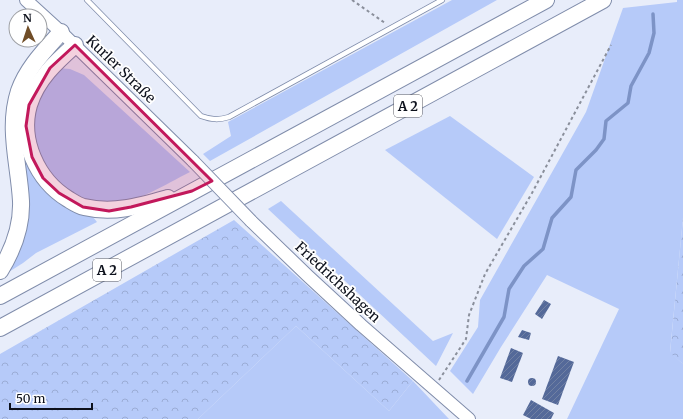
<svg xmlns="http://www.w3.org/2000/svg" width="683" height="419" font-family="Merriweather,serif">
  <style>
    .grass { fill: #b6caf9 }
    .forest { fill: url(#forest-crowns) }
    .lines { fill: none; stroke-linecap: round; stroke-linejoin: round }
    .stream { stroke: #7d93c6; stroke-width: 3.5 }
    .building { fill: url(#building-hatch) }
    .lane-casing { stroke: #808dab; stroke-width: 6 }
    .secondary-casing { stroke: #808dab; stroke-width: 14 }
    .highway-casing { stroke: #808dab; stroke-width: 18 }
    .path { stroke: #8a8f9b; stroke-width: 2; stroke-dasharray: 3 3; stroke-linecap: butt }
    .lane { stroke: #fff; stroke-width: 4.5 }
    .secondary { stroke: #fff; stroke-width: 12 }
    .highway { stroke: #fff; stroke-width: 16 }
    .secondary-bridge-casing { stroke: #808dab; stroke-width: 14; stroke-linecap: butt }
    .secondary-bridge { stroke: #fff; stroke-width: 12 }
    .marked { fill: #c2185b; fill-opacity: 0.2; stroke: #c2185b; stroke-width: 3; stroke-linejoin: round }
    .labels { text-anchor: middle; stroke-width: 3.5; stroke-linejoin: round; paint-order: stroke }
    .shield { fill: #fff; stroke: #565860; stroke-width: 1 }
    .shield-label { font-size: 13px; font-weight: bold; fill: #0d111c }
    .street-label { font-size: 14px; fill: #0d111c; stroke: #fff }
  </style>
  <defs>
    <pattern id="forest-crowns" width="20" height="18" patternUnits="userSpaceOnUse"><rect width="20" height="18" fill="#b6caf9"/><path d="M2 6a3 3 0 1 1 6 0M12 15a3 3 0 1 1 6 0" fill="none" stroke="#9bacd5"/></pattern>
    <pattern id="building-hatch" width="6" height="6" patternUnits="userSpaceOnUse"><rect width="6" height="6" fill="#546999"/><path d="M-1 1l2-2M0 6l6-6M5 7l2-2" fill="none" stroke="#7181a3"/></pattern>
  </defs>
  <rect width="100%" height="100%" fill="#e8edfa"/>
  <g class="grass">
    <polygon points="452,0 497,0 210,161 203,154 231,136 228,122"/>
    <polygon points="677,0 683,0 683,218 670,352 683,364 683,419 567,419 619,309 547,275 501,347 473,394 450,371 478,327 480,300 586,112 623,8 677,2"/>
    <path d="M50,54L52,56C45,64 37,71 32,80C10,118 20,171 56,198C61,202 68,206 74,209C84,214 90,212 97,222L36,253L23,263L4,275C17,254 27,228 25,203C24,168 10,131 22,97C28,80 39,68 50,54Z"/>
    <path d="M58,68L70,69L84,75L190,172C164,185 138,203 108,204C98,205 85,199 76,194C36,176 21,122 44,85C48,79 53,74 58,68Z"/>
    <polygon points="450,116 534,177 497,239 385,150"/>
    <polygon points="281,201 433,341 453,333 436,366 268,209"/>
    <polygon points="296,326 389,411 413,381 449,419 198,419"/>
  </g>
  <g class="forest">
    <polygon points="683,218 683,364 670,353"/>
    <polygon points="234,220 413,381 389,411 296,326 198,419 0,419 0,354"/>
  </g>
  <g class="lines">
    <polyline class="stream" points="467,381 504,317 509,289 524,266 543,249 552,218 571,197 576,170 596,150 604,139 606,121 628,103 631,86 649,53 654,33 653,14"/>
  </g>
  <g class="building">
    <polygon points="544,300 551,304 542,319 535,314"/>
    <polygon points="522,330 531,333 529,340 518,337"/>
    <polygon points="511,348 523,353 512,382 500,378"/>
    <polygon points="558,356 574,362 558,405 542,399"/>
    <circle cx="532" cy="382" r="4"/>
    <polygon points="531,400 554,413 551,419 531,419 523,415"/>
  </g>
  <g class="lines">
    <defs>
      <path id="lane" d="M87,0L201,116C212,120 219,120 229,117L442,0"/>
      <g id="secondary">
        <polyline points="26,0 61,32 193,161"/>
        <polyline points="251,221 308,276 361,325 469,419"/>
      </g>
      <g id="highway">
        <path d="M75,45C56,62 37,79 29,105C19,140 37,180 68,199C73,202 79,206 84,207C113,214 140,206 168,198"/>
        <path d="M0,271C13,250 22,226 21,201C19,164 7,128 19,91C27,68 45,50 61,32"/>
        <polyline points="0,296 546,0"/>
        <polyline points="0,328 603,0"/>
      </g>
    </defs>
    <use href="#lane" class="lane-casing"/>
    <use href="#secondary" class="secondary-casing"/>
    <use href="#highway" class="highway-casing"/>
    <g class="path">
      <polyline points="352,0 385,23"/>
      <polyline points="439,380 466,339 469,315 485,274 532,193 611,45"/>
    </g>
    <use href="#lane" class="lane"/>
    <use href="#secondary" class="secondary"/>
    <use href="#highway" class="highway"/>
    <defs>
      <polyline id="secondary-bridge" points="193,161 251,221"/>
    </defs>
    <use href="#secondary-bridge" class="secondary-bridge-casing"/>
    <use href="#secondary-bridge" class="secondary-bridge"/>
  </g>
  <path class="marked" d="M75,45L212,181L192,191L131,207L109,211L83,207L59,193L43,178L32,157L26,126L29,105L50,68Z"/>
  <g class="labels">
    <g class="shield">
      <rect x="394" y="95" width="28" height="22" rx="3"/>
      <rect x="93" y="259" width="28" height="22" rx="3"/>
    </g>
    <g class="shield-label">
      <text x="408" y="111">A 2</text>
      <text x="107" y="275">A 2</text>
    </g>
    <g class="street-label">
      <text transform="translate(121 69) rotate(44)" y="5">Kurler Straße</text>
      <text transform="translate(338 282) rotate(43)" y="5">Friedrichshagen</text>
    </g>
  </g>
  <g transform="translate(28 28) rotate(357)"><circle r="19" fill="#ffffff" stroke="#9ea0a4"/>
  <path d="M0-3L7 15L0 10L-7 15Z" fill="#704d27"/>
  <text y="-6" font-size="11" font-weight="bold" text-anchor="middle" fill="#0d111c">N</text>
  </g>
  <path d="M10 403v6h82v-6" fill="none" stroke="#0d111c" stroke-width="2"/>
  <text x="16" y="403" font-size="12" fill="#0d111c" stroke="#ffffff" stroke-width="3" paint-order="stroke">50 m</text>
</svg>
